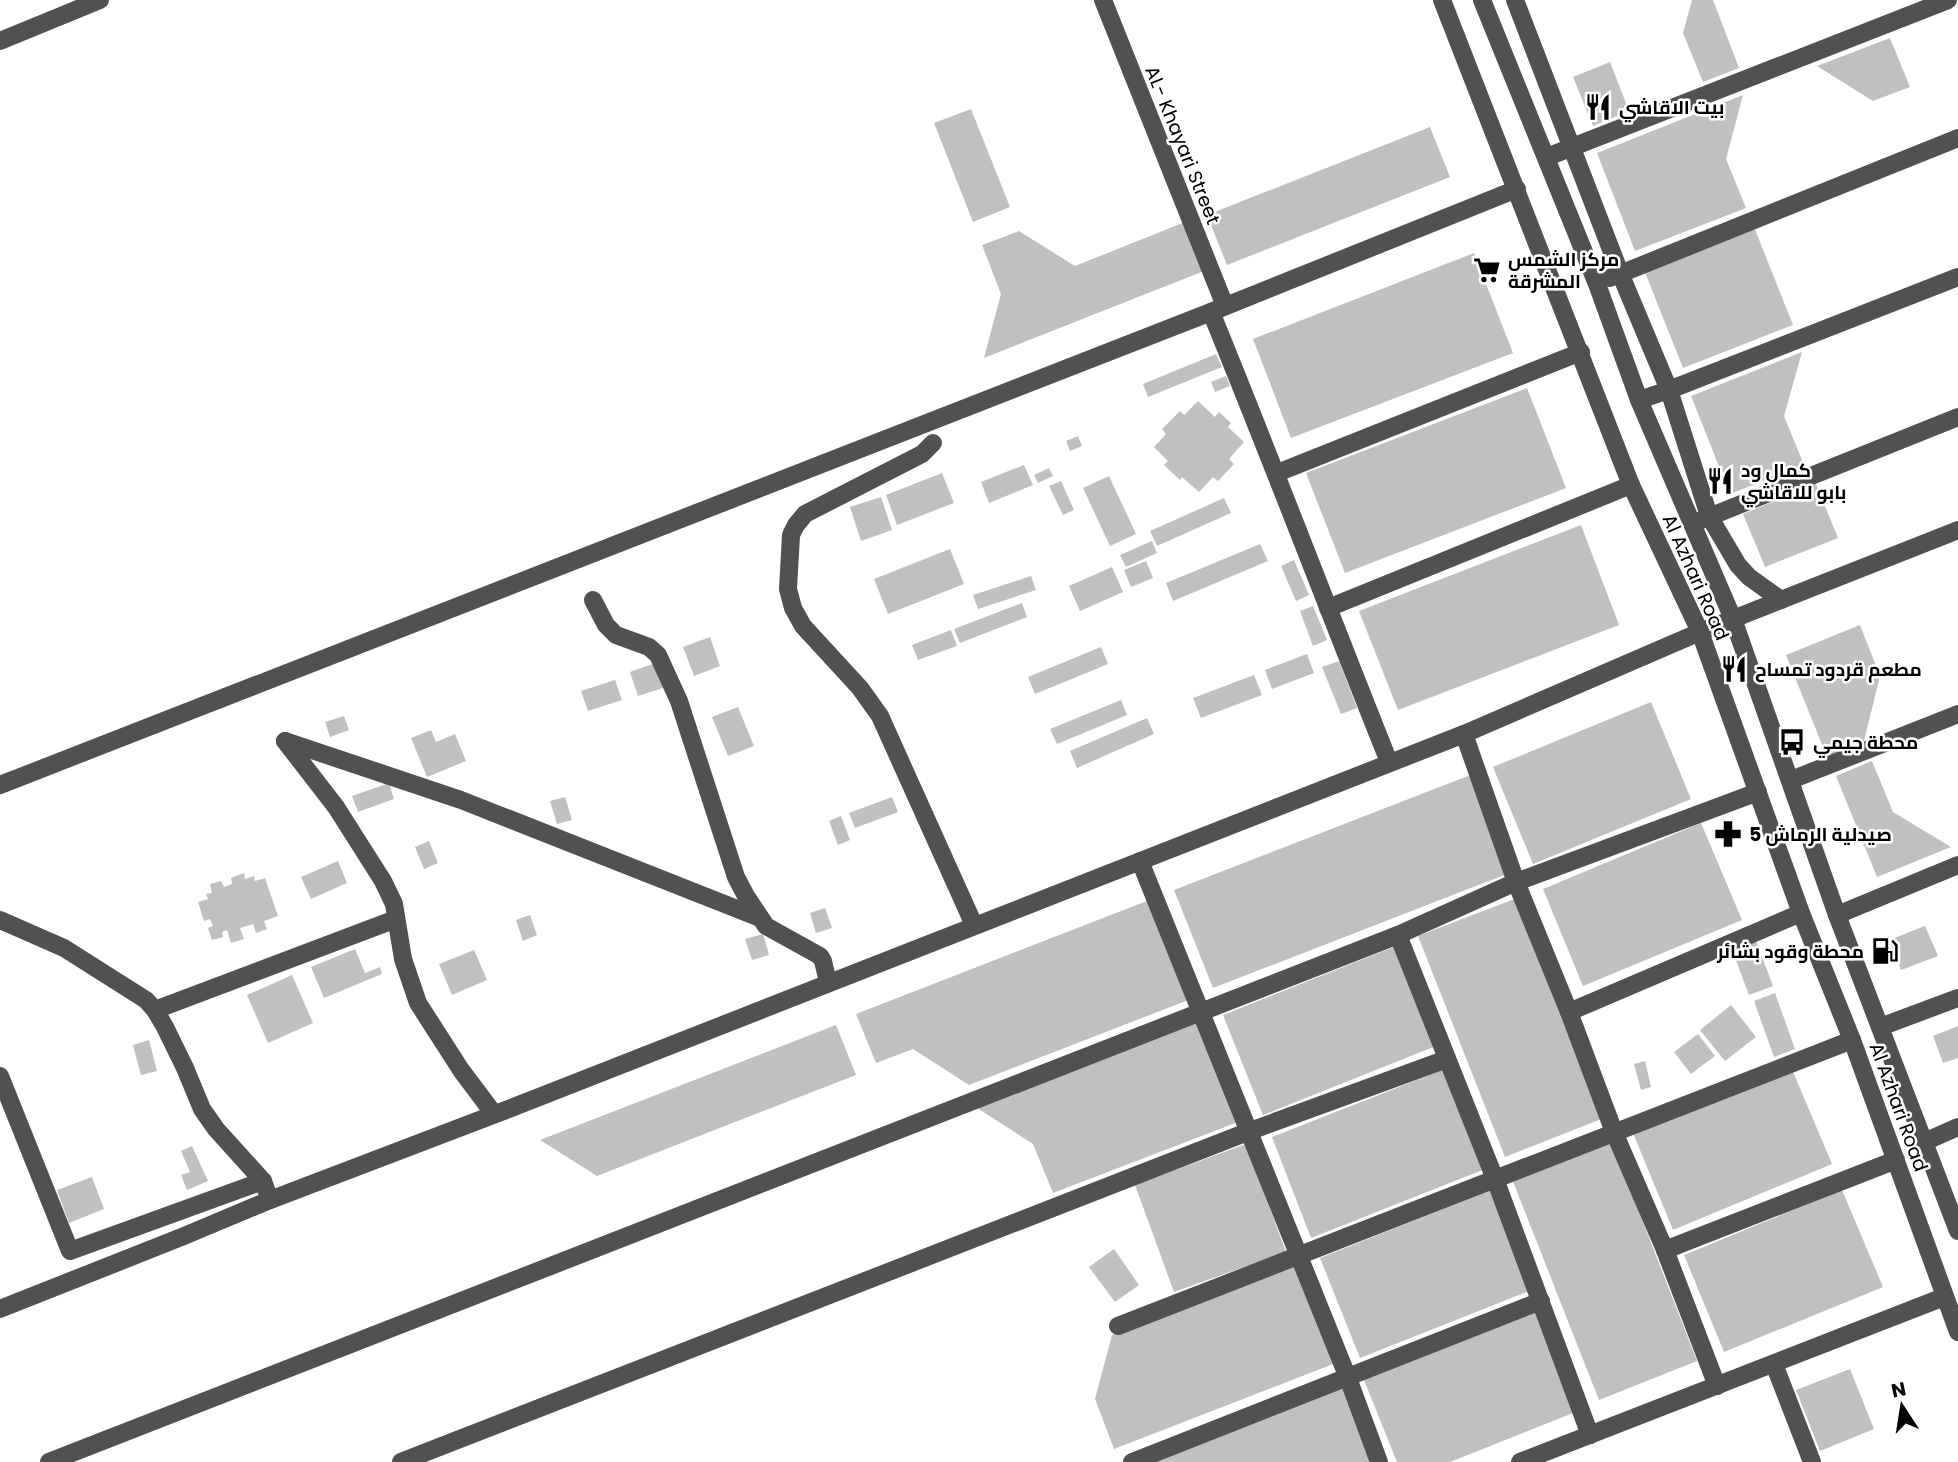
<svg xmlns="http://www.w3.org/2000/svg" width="1958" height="1462" font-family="Poppins,Cairo,sans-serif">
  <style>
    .building { fill: #c0c0c0 }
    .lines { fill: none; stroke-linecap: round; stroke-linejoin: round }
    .minor { stroke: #515151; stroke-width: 18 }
    .labels { text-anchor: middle; stroke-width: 5; stroke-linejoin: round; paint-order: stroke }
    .poi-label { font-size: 19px; font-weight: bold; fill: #000; stroke: #fff; text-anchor: start }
    .street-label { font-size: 19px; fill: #000; stroke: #fff }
  </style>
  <rect width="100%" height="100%" fill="#fff"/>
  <g class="building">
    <polygon points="1692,0 1713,0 1739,68 1703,82 1683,33"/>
    <polygon points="1890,38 1910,87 1873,101 1817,66"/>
    <polygon points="1610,62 1629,111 1593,126 1573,77"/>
    <polygon points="1743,95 1726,159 1746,208 1635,251 1597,153"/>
    <polygon points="971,109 1010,207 973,222 934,123"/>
    <polygon points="1430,127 1450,177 1227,265 1207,215"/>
    <polygon points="1185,222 1204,271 984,358 1001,294 982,245 1019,231 1075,266"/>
    <polygon points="1754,227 1793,325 1683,368 1644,270"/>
    <polygon points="1474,253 1513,353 1291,438 1253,339"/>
    <polygon points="1802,352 1784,416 1804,465 1730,494 1691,396"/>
    <polygon points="1216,354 1222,367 1148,397 1143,384"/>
    <polygon points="1226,376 1230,386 1215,392 1211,382"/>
    <polygon points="1527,388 1566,488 1345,573 1306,473"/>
    <polygon points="1198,401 1215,417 1219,412 1231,423 1228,427 1244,442 1229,459 1234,464 1218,481 1213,477 1199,492 1182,477 1180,480 1164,465 1168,461 1154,447 1166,434 1162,429 1180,411 1184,415"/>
    <polygon points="1078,436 1082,446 1070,451 1066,441"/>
    <polygon points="1024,465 1033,485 989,503 981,482"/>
    <polygon points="1049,468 1053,476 1038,483 1034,475"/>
    <polygon points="942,473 954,503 897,525 886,495"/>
    <polygon points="1109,476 1136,534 1110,546 1083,488"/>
    <polygon points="1061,481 1074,510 1063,515 1049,486"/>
    <polygon points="1816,484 1838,538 1765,567 1743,514"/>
    <polygon points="881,497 892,530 861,541 850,507"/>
    <polygon points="1224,498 1231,513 1157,546 1150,531"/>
    <polygon points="1581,525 1619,625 1398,710 1359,611"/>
    <polygon points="1152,541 1157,553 1126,567 1120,555"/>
    <polygon points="1260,544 1268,561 1173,601 1166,583"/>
    <polygon points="950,549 964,584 888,614 874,579"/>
    <polygon points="1294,560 1309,595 1296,601 1281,566"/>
    <polygon points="1146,561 1153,578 1131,587 1124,570"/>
    <polygon points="1112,567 1123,592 1080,611 1069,586"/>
    <polygon points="1031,576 1036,590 978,609 973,595"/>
    <polygon points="1022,603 1027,617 960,643 954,629"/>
    <polygon points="1313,606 1327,640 1313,646 1300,611"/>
    <polygon points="1860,625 1880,676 1864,741 1827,757 1786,655"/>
    <polygon points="951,630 957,646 918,660 912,645"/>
    <polygon points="710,637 720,666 694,676 683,647"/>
    <polygon points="1101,647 1108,664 1035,694 1028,677"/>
    <polygon points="1307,654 1314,673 1272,689 1265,670"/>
    <polygon points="1339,661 1357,708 1341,714 1322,667"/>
    <polygon points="655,663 663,688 638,696 630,672"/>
    <polygon points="1254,675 1262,695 1201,718 1193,698"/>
    <polygon points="615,680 622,700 588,711 581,691"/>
    <polygon points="1121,700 1127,715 1057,744 1050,729"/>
    <polygon points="1651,702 1691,799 1533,864 1493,767"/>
    <polygon points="738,707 754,746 728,756 712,717"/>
    <polygon points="344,716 349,730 330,737 325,722"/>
    <polygon points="1147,718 1154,734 1077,768 1070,751"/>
    <polygon points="431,730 436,742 455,734 466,761 427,777 411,738"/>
    <polygon points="1872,761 1893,812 1951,847 1877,877 1836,776"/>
    <polygon points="1473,774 1512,872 1213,988 1174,890"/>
    <polygon points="389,783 394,799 358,812 352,796"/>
    <polygon points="565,797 572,820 557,824 550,801"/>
    <polygon points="892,797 898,812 855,828 849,813"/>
    <polygon points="841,816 850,840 838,845 829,821"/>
    <polygon points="1701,823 1742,920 1583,986 1543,889"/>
    <polygon points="429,841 438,863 424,869 415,847"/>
    <polygon points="338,861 347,883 311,899 301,877"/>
    <polygon points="244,873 245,879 254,876 255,881 265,878 278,916 264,921 267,929 256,933 253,924 240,928 244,939 231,943 227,930 222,932 223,937 212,940 208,928 213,926 210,919 204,921 198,902 208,899 206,894 212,893 210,884 221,881 224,887 232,884 231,878"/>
    <polygon points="1517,898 1604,1118 1505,1157 1418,936"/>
    <polygon points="1152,899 1191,999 969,1085 913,1049 876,1063 856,1014"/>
    <polygon points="825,908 832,928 816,933 810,913"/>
    <polygon points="530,915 537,935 523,941 516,920"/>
    <polygon points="1925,926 1938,956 1901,970 1889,940"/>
    <polygon points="763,934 769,955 752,960 745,939"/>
    <polygon points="1756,941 1773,986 1749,995 1732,950"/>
    <polygon points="1396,946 1436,1046 1263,1115 1223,1015"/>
    <polygon points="355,949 365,973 380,967 382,974 324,998 311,967"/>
    <polygon points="474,950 487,980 452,995 439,964"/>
    <polygon points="292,975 313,1023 268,1043 247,995"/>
    <polygon points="1775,993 1795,1049 1774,1057 1754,1001"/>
    <polygon points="1731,1005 1756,1037 1725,1061 1700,1030"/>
    <polygon points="1199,1022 1238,1122 1053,1193 1033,1144 977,1108"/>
    <polygon points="836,1025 856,1075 671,1147 597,1176 540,1140"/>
    <polygon points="1958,1026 1958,1058 1943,1063 1933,1036"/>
    <polygon points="1698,1034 1715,1056 1691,1074 1674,1052"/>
    <polygon points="149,1040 157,1071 141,1075 133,1045"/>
    <polygon points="1645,1061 1651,1087 1641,1090 1634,1064"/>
    <polygon points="1791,1067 1832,1164 1673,1230 1633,1133"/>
    <polygon points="1445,1069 1485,1169 1311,1238 1272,1137"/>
    <polygon points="1611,1140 1697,1361 1599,1400 1512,1179"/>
    <polygon points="1246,1144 1286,1252 1174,1292 1135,1185"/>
    <polygon points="192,1146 208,1181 187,1190 181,1175 190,1172 181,1151"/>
    <polygon points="92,1177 104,1209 69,1223 57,1190"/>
    <polygon points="1494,1189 1534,1289 1360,1358 1320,1258"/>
    <polygon points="1842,1190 1883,1287 1724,1352 1684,1255"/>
    <polygon points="1114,1249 1139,1285 1115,1302 1089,1267"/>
    <polygon points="1297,1263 1336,1363 1114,1449 1095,1399 1112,1335"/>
    <polygon points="1538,1311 1578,1411 1450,1462 1397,1462 1364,1380"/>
    <polygon points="1850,1369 1874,1429 1820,1451 1796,1390"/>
    <polygon points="1344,1386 1373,1462 1149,1462"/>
  </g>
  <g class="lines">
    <g class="minor">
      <polyline points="1103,0 1225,306"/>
      <polyline points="1442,0 1631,485 1700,632 1801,913 1852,1040 1958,1332"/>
      <polyline points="1482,0 1597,284 1639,400 1733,619 1837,915 1958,1231"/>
      <polyline points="1515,0 1620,273 1669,390 1709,516 1738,565 1749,577 1781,600"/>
      <polyline points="0,41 100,0"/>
      <polyline points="1547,157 1948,0"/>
      <polyline points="1610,278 1958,138"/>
      <path d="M1211,312C1272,461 1329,612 1389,762"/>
      <polyline points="1639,400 1669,390 1958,277"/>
      <polyline points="933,443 922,454 805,514 796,525 791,535 788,589 793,608 803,626 860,688 880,716 974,925"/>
      <polyline points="1277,473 1581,352"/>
      <polyline points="1699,521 1958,417"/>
      <polyline points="593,600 606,625 616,635 649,647 658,655 679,701 736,877 746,896 766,926 820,956 823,961 828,982"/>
      <polyline points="1328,608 1631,485"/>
      <polyline points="1464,734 1516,882 1569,1012 1614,1132 1665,1250 1717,1386"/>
      <polyline points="285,741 461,800 760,918"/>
      <polyline points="285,741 336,807 383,881 394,904 403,959 418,1003 461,1070 494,1114"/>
      <polyline points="1791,780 1958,714"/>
      <polyline points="0,785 1211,312 1517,189"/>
      <polyline points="1140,861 1348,1378 1379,1462"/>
      <polyline points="1837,915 1958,865"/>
      <polyline points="0,920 64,948 146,1000 155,1010 165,1027 185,1068 202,1109 216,1129 263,1181 270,1200"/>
      <polyline points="1398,935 1495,1179 1590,1435"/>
      <polyline points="155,1010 396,919"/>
      <polyline points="1569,1012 1801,913"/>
      <polyline points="1880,1027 1958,998"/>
      <polyline points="0,1076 70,1251 263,1181"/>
      <polyline points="1924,1142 1958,1127"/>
      <polyline points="1665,1250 1896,1160"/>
      <polyline points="0,1309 184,1236 270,1200 506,1110 1464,734 1700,632 1958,530"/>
      <polyline points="1118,1326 1852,1040"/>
      <polyline points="1774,1364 1812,1462"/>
      <polyline points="49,1462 1398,935 1516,882 1758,792"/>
      <polyline points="401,1462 1250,1131 1447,1059"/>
      <polyline points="1132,1462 1541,1301"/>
      <polyline points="1520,1462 1944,1297"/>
    </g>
  </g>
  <defs>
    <symbol id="restaurant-bare" viewBox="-9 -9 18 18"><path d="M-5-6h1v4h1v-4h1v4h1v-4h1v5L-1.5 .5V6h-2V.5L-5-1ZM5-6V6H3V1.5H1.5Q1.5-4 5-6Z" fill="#000" stroke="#fff" stroke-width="2.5" paint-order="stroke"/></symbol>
    <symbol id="supermarket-bare" viewBox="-9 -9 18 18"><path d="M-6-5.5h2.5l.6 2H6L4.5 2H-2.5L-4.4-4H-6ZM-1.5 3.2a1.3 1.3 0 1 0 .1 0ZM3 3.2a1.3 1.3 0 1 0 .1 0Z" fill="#000" stroke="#fff" stroke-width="2.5" paint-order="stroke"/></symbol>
    <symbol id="bus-bare" viewBox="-9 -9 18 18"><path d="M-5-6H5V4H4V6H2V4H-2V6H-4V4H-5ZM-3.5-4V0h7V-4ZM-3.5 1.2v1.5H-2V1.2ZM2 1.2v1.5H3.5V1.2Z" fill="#000" stroke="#fff" stroke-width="2.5" paint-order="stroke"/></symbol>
    <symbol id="pharmacy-bare" viewBox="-9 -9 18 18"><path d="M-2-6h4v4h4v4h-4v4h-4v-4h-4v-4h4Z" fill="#000" stroke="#fff" stroke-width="2.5" paint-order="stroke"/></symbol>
    <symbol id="fuel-bare" viewBox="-9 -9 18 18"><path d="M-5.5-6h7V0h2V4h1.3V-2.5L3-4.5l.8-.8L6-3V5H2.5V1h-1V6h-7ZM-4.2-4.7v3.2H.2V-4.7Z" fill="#000" stroke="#fff" stroke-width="2.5" paint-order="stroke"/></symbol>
  </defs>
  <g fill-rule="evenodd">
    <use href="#restaurant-bare" x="1579" y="88" width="38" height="38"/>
    <use href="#supermarket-bare" x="1468" y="251" width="38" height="38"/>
    <use href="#restaurant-bare" x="1701" y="462" width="38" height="38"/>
    <use href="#restaurant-bare" x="1715" y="650" width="38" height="38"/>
    <use href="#bus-bare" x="1773" y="723" width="38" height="38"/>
    <use href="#pharmacy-bare" x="1709" y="815" width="38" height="38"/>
    <use href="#fuel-bare" x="1866" y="932" width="38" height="38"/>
  </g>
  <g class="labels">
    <g class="poi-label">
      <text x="1619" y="114">بيت الاقاشي</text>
      <text x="1508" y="266">مركز الشمس<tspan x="1508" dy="22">المشرقة</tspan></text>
      <text x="1741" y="477">كمال ود<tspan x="1741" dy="22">بابو للاقاشي</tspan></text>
      <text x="1755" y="676">مطعم قردود تمساح</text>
      <text x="1813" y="749">محطة جيمي</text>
      <text x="1749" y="841">صيدلية الرماش 5</text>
      <text x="1864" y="958" text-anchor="end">محطة وقود بشائر</text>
    </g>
    <g class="street-label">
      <text transform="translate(1183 145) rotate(68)" y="7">AL- Khayari Street</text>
      <text transform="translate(1696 577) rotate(66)" y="7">Al Azhari Road</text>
      <text transform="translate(1899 1107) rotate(70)" y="7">Al Azhari Road</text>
    </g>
  </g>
  <g transform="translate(1902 1406) rotate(348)" stroke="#ffffff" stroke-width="5" paint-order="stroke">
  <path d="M0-5L12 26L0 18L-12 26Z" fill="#000000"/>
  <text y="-10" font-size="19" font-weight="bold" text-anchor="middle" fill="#000000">N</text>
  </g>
</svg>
